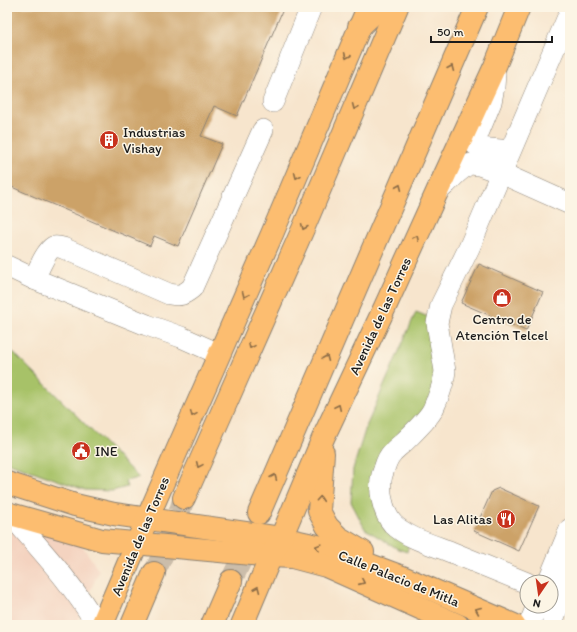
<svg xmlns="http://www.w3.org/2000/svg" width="577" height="632" font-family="Itim,sans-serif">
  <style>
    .built { fill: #f4d3c0 }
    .green { fill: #a7c268; stroke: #626f42 }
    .building { fill: #cca268 }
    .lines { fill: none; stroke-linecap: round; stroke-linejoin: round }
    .highway-tunnel { stroke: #cbbdaa; stroke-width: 22; stroke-dasharray: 22 11; stroke-linecap: butt }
    .minor-casing { stroke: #8a8074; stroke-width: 22 }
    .major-casing { stroke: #8a8074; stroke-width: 24 }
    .highway-casing { stroke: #8a8074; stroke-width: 24 }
    .minor { stroke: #fff; stroke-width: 21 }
    .major { stroke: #fcbd6f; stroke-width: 22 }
    .highway { stroke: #fcbd6f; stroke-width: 22 }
    .oneway { stroke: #8c6c46 }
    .labels { text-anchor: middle; stroke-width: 3; stroke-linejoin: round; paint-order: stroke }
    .poi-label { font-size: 14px; fill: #1c1c1c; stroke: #fcf5e5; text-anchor: start }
    .street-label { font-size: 14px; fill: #1c1c1c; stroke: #fcf5e5 }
  </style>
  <rect width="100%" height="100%" fill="#fcf5e5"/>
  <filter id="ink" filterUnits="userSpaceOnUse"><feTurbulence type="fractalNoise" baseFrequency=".025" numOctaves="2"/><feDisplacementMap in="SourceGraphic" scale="8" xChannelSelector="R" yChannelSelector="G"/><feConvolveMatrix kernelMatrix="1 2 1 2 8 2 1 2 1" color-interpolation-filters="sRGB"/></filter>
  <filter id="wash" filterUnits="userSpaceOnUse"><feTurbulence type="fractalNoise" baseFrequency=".012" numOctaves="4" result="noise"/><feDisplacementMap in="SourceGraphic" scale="16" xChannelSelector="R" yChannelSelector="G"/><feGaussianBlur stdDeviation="0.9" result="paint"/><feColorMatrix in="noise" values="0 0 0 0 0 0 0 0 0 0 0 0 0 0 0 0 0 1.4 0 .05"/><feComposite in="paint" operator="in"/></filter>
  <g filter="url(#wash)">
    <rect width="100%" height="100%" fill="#f7e5cd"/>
    <polygon class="built" points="7,520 81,544 99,571 75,625 7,625"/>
    <g class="green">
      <polygon points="416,312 431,318 439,364 433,401 374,484 410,538 407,552 398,549 365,529 351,502 353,469 366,427"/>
      <polygon points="7,346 139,478 125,481 127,487 112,491 85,490 7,462"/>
    </g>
    <g id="blocks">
      <g class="building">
        <polygon points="7,7 284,7 237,116 214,106 201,136 222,144 178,246 154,236 150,246 7,185"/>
        <polygon points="479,264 543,292 526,331 461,303"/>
        <polygon points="499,488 539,506 519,551 474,531 492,491"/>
      </g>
    </g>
  </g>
  <g filter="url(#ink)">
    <use href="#blocks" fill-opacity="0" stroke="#8a8074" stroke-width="1"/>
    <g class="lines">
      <g class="highway-tunnel">
        <path d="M154,573C166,549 176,524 184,498"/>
        <polyline points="231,581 242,558 250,536"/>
      </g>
      <defs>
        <g id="minor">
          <polyline points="495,73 494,87 491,102 475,141 475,144 480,148 510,151"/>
          <polyline points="273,102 311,7"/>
          <polyline points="437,192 447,183 457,173 467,165 472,164 479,165 501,173 570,204"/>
          <path d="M7,266L34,279C38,271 46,251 53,247C57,246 60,247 63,248L169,294C181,296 183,295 192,288L263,130"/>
          <polyline points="34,279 147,325 181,337 219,354"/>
          <path d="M9,513C40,549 73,584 97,625"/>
          <polyline points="548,582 570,529"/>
          <path d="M527,583C502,573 476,562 451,552C433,545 407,538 393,524C383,513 378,489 382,475C385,467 386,459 392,453C396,448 401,445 405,441C413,433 427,420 432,411C434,408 435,404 437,400C441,390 444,381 445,371L437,323L441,305L469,248L570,12"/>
          <polyline points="551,601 564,568"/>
          <polyline points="553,620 565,589"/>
          <polyline points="529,625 537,606"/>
        </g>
        <g id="major">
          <polyline points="323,453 319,511 327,526 338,537 363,552"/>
          <polyline points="7,483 75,505 114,514 281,538 322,547 405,578 514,625"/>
          <polyline points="7,513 102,540 271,556 292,557 326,566 458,625"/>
          <polyline points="102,625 137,543 147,519 272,234 367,10"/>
          <polyline points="242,625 271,556 281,538 324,436 385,307 437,192 495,66 519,7"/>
        </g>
        <g id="highway">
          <polyline points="359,27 380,7"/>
          <polyline points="184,498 303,229 397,7"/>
          <polyline points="259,513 477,7"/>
          <polyline points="132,625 154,573"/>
          <polyline points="212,625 231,581"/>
        </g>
      </defs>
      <use href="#minor" class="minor-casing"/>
      <use href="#major" class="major-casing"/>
      <use href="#highway" class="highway-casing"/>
      <use href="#minor" class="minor"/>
      <use href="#major" class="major"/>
      <use href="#highway" class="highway"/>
    </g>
    <defs><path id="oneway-chevron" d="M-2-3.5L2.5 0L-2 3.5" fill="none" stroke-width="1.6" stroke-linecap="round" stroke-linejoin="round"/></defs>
    <g class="oneway">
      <use href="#oneway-chevron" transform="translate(347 56) rotate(113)"/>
      <use href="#oneway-chevron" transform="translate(451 68) rotate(-67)"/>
      <use href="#oneway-chevron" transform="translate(355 107) rotate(113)"/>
      <use href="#oneway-chevron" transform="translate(297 176) rotate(113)"/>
      <use href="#oneway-chevron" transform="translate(399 187) rotate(-67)"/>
      <use href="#oneway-chevron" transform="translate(304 227) rotate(113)"/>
      <use href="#oneway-chevron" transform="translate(416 238) rotate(-66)"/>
      <use href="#oneway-chevron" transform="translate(245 295) rotate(114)"/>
      <use href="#oneway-chevron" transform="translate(251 346) rotate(114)"/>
      <use href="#oneway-chevron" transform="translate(326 358) rotate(-67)"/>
      <use href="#oneway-chevron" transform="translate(338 407) rotate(-65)"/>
      <use href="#oneway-chevron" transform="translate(193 414) rotate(114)"/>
      <use href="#oneway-chevron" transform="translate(199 465) rotate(114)"/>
      <use href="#oneway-chevron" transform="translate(274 477) rotate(-67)"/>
      <use href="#oneway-chevron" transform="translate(320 499) rotate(-85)"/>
      <use href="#oneway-chevron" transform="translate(318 547) rotate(-165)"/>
      <use href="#oneway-chevron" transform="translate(362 582) rotate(24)"/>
      <use href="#oneway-chevron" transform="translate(257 589) rotate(-67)"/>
      <use href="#oneway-chevron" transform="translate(478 610) rotate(-157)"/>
    </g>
  </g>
  <defs>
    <symbol id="building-disc" viewBox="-11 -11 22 22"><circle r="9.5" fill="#c8321e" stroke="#fcf5e5"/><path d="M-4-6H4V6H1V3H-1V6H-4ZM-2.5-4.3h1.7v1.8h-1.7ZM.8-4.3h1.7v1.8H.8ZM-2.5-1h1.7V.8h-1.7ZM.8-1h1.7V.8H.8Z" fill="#fff"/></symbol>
    <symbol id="shop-disc" viewBox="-11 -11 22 22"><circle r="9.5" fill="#c8321e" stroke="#fcf5e5"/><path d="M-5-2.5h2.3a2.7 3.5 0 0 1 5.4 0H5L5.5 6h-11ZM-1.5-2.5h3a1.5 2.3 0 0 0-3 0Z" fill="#fff"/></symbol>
    <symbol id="civic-disc" viewBox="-11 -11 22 22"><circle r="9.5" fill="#c8321e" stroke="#fcf5e5"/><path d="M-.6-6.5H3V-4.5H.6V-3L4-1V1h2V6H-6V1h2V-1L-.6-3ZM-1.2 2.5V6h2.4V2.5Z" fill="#fff"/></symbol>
    <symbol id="restaurant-disc" viewBox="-11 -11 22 22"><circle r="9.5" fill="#c8321e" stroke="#fcf5e5"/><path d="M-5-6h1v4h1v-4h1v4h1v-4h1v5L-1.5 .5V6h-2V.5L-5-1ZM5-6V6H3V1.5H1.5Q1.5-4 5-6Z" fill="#fff"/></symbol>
  </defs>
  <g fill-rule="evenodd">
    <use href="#building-disc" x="98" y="129" width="22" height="22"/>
    <use href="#shop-disc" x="491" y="287" width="22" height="22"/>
    <use href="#civic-disc" x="70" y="440" width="22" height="22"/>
    <use href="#restaurant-disc" x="495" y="508" width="22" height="22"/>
  </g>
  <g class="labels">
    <g class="poi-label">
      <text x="123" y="137">Industrias<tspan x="123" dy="16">Vishay</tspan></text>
      <text x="502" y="324" text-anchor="middle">Centro de<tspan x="502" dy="16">Atención Telcel</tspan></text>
      <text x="95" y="456">INE</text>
      <text x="492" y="524" text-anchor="end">Las Alitas</text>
    </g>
    <g class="street-label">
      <text transform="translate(380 316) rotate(-65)" y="5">Avenida de las Torres</text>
      <text transform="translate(140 536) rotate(-67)" y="5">Avenida de las Torres</text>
      <text transform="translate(399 578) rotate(22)" y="5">Calle Palacio de Mitla</text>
    </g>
  </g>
  <rect width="577" height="632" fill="none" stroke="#fcf5e5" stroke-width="24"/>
  <g transform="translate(539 594) rotate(193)"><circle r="19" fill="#fcf5e5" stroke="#a29e95"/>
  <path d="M0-3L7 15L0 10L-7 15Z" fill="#c8321e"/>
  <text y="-6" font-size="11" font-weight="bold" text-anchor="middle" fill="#1c1c1c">N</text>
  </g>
  <path d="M431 36v6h121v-6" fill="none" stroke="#1c1c1c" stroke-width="2"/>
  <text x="437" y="36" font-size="12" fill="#1c1c1c" stroke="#fcf5e5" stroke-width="3" paint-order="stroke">50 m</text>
</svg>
